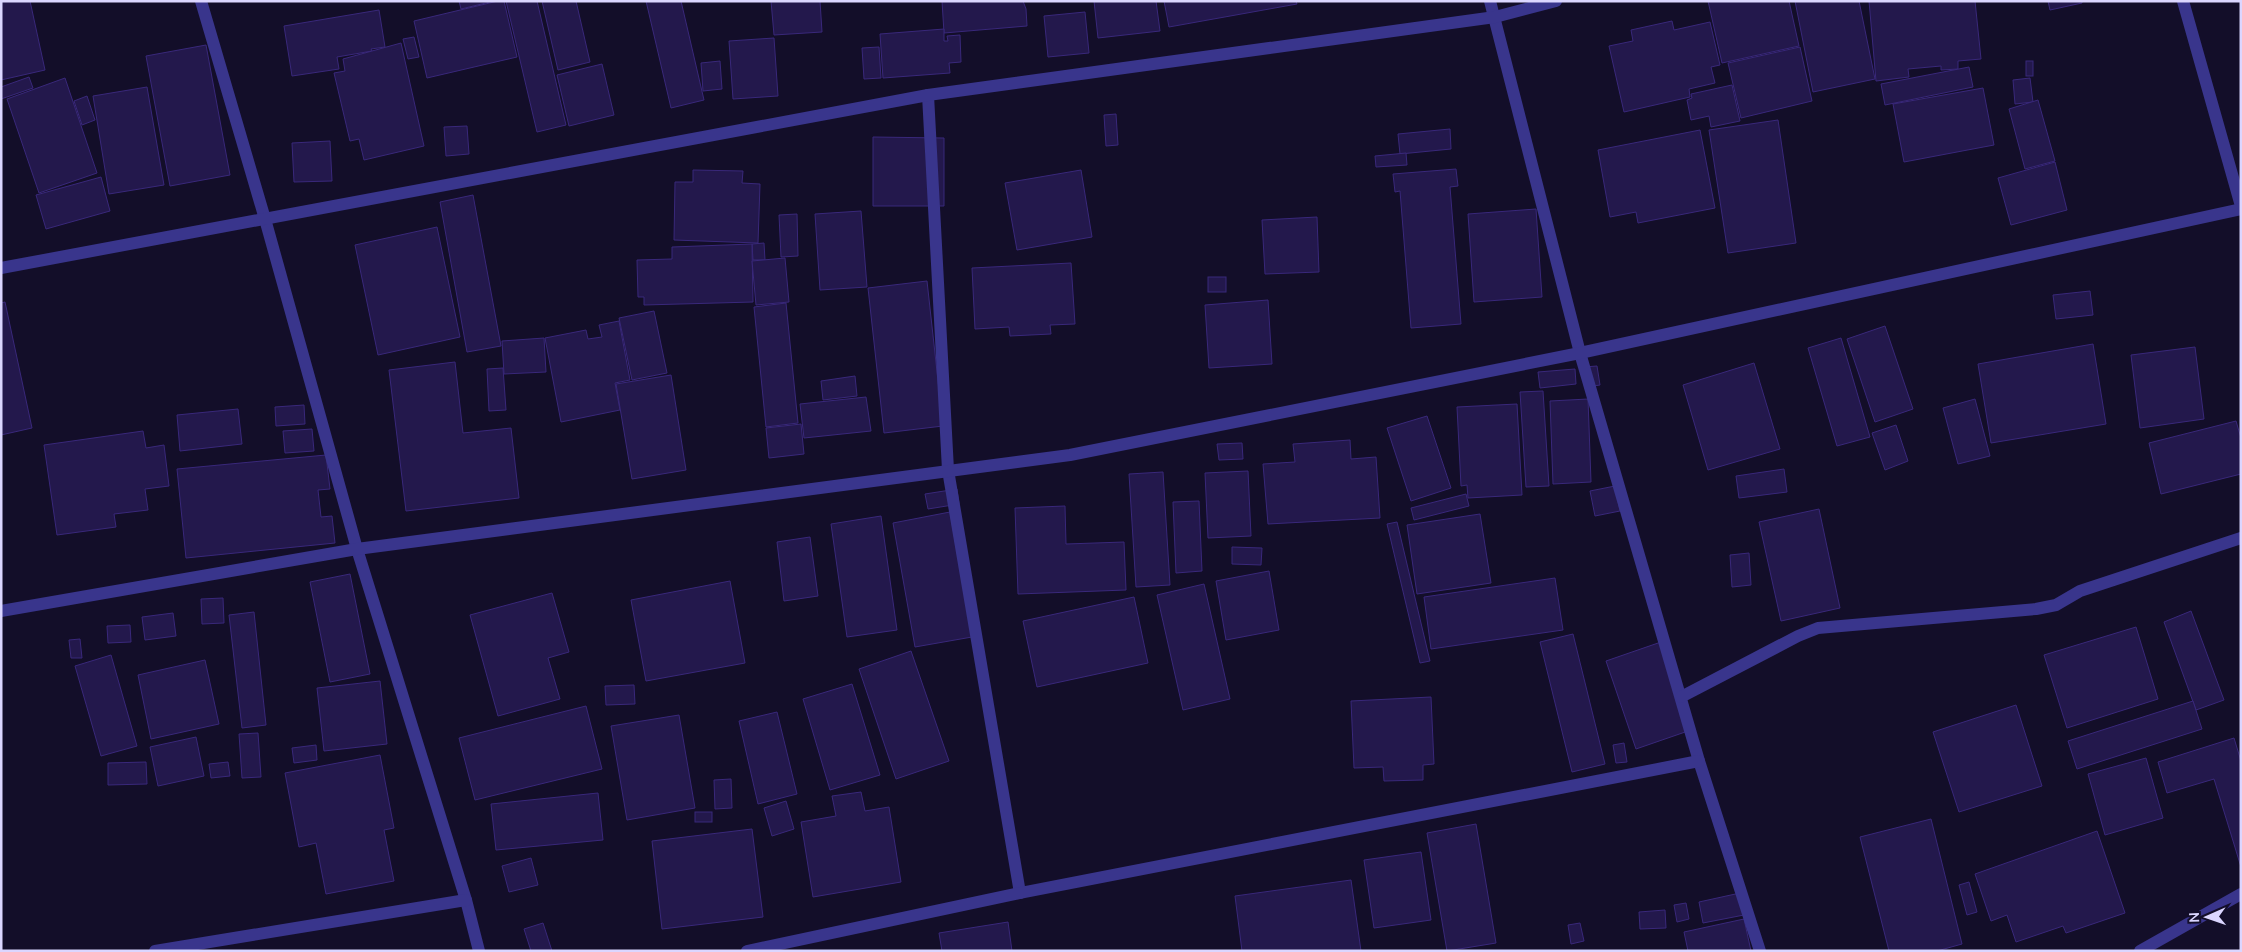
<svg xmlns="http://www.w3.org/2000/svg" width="2242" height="952" font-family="'Nunito Sans',sans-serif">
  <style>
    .building { fill: #23184c; stroke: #39287a }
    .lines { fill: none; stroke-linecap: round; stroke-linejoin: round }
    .street { stroke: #39358c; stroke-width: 12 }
  </style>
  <rect width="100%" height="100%" fill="#130e29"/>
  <g class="building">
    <polygon points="1,1 30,1 45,70 1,80"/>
    <polygon points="459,1 494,1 461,9"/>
    <polygon points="498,1 504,1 517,57 427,78 414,21"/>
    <polygon points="506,1 537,1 566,125 537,132"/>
    <polygon points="542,1 576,1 590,62 558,70"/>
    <polygon points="646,1 681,1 704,100 671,108"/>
    <polygon points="771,1 820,1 822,32 774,35"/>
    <polygon points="942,1 1023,1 1026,9 1027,26 944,33"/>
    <polygon points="1094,1 1156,1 1160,31 1098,38"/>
    <polygon points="1164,1 1296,1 1297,4 1169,27"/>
    <polygon points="1708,1 1789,1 1799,46 1722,63"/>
    <polygon points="1795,1 1859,1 1875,79 1813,92"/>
    <polygon points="1869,1 1975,1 1981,59 1958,61 1958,69 1941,70 1941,66 1908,69 1909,77 1876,81"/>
    <polygon points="2048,1 2082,1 2082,3 2050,10"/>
    <polygon points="379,10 385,47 371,49 372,51 337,57 339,69 292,76 284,26"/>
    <polygon points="1085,12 1089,53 1048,57 1044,16"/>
    <polygon points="1672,21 1674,30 1710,22 1720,65 1711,67 1715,83 1689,89 1690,97 1624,112 1609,46 1633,41 1631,30"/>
    <polygon points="944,29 944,41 948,41 947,36 960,35 961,62 949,63 950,73 883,78 880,34"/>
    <polygon points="414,37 419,57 408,59 403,39"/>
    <polygon points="774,38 778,96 733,99 729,41"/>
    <polygon points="401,43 424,146 364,160 359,139 350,141 334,73 345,71 343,59"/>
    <polygon points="206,45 230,175 170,186 146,56"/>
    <polygon points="879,47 881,78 864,79 862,48"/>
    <polygon points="1800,47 1812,101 1741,118 1728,63"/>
    <polygon points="720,61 722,89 703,91 701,63"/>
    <rect x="2026" y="61" width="7" height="15"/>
    <polygon points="602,64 614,115 569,126 557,75"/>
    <polygon points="1969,67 1973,87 1885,105 1881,84"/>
    <polygon points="29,77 33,88 1,99 1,87"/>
    <polygon points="65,78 97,173 39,193 7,99"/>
    <polygon points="2030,78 2033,102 2015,104 2013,80"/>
    <polygon points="1732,85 1740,121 1711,127 1709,116 1691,120 1687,100 1692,98 1691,94"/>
    <polygon points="147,87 164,185 109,194 93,96"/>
    <polygon points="1983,88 1994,145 1904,162 1893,104"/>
    <polygon points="87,96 95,120 82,125 74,101"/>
    <polygon points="2038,100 2055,161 2025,169 2009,109"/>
    <polygon points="1116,114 1118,145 1106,146 1104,115"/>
    <polygon points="1778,120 1796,243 1728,253 1709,130"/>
    <polygon points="467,126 469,154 446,156 444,127"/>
    <polygon points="1450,129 1451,149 1400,154 1398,134"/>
    <polygon points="1700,130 1715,208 1638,223 1636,212 1610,217 1598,150"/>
    <polygon points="873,137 944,138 944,206 873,206"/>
    <polygon points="330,141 332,181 294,182 292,143"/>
    <polygon points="1406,153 1407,165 1376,167 1375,156"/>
    <polygon points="2055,162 2067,210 2011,225 1998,178"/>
    <polygon points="1456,169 1458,186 1450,187 1461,324 1411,328 1400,191 1395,192 1393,174"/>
    <polygon points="693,170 743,171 742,183 760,184 758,243 674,240 675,182 693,182"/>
    <polygon points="1081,170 1092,237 1017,250 1005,183"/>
    <polygon points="101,177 110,211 46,229 36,195"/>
    <polygon points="473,195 501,346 467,352 440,202"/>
    <polygon points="1536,209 1542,297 1474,302 1468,214"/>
    <polygon points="861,211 867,287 820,290 815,214"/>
    <polygon points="797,214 798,256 781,257 779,215"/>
    <polygon points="1317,217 1319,272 1265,274 1262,220"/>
    <polygon points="437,227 460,337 378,355 355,245"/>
    <polygon points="764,243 765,260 753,260 752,244"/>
    <polygon points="752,244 753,302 644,305 644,297 638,297 637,260 672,259 672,247"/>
    <polygon points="785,258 789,302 756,305 752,261"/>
    <polygon points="1071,263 1075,324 1050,325 1051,334 1010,336 1009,327 975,329 972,268"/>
    <rect x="1208" y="277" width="18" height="15"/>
    <polygon points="927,281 943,426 884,433 868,288"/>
    <polygon points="2090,291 2093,315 2056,319 2053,295"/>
    <polygon points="1268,300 1272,364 1209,368 1205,305"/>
    <polygon points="5,302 32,428 1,435 1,303"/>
    <polygon points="786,303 798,423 766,427 754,307"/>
    <polygon points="654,311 667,373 632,380 619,318"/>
    <polygon points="619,321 630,380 615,383 620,410 561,422 545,338 586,330 588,339 602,337 599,325"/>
    <polygon points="1885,326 1913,409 1875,422 1847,339"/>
    <polygon points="544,338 546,372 504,374 502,341"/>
    <polygon points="1841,338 1870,437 1837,446 1808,348"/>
    <polygon points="2093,344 2106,424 1991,443 1978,364"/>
    <polygon points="2195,347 2204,419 2140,428 2131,355"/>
    <polygon points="455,362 463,433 511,428 519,498 406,511 389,370"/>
    <polygon points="1754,363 1780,449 1708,470 1683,385"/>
    <polygon points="1597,366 1600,385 1587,387 1584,367"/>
    <polygon points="503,368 506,410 489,411 487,369"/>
    <polygon points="1575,369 1576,384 1540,388 1538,372"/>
    <polygon points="671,375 686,470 632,479 616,384"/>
    <polygon points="855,376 857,396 823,400 821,381"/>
    <polygon points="1543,391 1549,486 1526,487 1520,392"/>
    <polygon points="866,397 871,431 804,438 800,404"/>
    <polygon points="1588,399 1591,482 1553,484 1550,401"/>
    <polygon points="1975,399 1990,456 1958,464 1943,408"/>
    <polygon points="1517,404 1522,495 1468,498 1467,485 1461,486 1457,407"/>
    <polygon points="304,405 305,424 276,426 275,407"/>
    <polygon points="238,409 242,444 180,451 177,415"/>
    <polygon points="1427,416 1451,488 1411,501 1387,428"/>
    <polygon points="2236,421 2241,438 2241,474 2161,494 2149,443"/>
    <polygon points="801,424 804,454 769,458 766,428"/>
    <polygon points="1896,425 1908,461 1885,470 1872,433"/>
    <polygon points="312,429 314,451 285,453 283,431"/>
    <polygon points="143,431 146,448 164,445 169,486 145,489 148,510 114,514 116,527 57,535 44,445"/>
    <polygon points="1350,440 1351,459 1376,457 1380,518 1268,524 1263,464 1295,462 1293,444"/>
    <polygon points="1242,443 1243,459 1219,460 1217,444"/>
    <polygon points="326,455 330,489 318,490 321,517 332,516 335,543 186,558 177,469"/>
    <polygon points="1784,469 1787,492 1739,498 1736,476"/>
    <polygon points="1248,471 1251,536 1208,538 1205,473"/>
    <polygon points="1163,472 1170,585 1136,587 1129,474"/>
    <polygon points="1615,486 1620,511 1595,516 1590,491"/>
    <polygon points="957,489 959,504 928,509 925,494"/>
    <polygon points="1466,494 1469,506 1414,520 1411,508"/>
    <polygon points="1199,501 1202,571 1176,573 1173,502"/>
    <polygon points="1065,506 1066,544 1124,542 1126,590 1018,594 1015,508"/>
    <polygon points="1819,509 1840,608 1781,621 1759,522"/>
    <polygon points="950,512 972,637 915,647 893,523"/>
    <polygon points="1480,514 1491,583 1417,594 1407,525"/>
    <polygon points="881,516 897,630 847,637 831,524"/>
    <polygon points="1397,522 1430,661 1420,663 1387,524"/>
    <polygon points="810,537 818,596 784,601 777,542"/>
    <polygon points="1232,547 1262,548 1261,565 1232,564"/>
    <polygon points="1749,553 1751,585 1732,587 1730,555"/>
    <polygon points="1269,571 1279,630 1226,640 1216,581"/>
    <polygon points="350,574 370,674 330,682 310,582"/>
    <polygon points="1555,578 1563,630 1431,649 1424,597"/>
    <polygon points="730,581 745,663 646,681 631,600"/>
    <polygon points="1204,584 1230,699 1183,710 1157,595"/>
    <polygon points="552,593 569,652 548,658 560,699 498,716 470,615"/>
    <polygon points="1134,597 1148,663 1037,687 1023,621"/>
    <polygon points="223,598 224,623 202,624 201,599"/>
    <polygon points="2191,611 2224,700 2196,710 2164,622"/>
    <polygon points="254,612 266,725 242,728 229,615"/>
    <polygon points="173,613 176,636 145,640 142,617"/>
    <polygon points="130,625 131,642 108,643 107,626"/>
    <polygon points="2136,627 2158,699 2067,728 2044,655"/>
    <polygon points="1573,634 1605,764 1572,772 1540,642"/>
    <polygon points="80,639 82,658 71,658 69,640"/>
    <polygon points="1661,642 1691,730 1636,749 1606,661"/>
    <polygon points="911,651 949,761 896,779 859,669"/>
    <polygon points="111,655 137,746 101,756 75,666"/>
    <polygon points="205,660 219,724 151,739 138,675"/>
    <polygon points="380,681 387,744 324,751 317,688"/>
    <polygon points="852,684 880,775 830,790 803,699"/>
    <polygon points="634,685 635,704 606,705 605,686"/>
    <polygon points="1431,697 1434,764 1423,765 1423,780 1384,781 1383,767 1354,768 1351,701"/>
    <polygon points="2193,701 2202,729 2077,769 2068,741"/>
    <polygon points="2016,705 2042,786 1959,812 1933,732"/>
    <polygon points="586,706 602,769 475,800 459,738"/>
    <polygon points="777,712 797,794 758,804 739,721"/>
    <polygon points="679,715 695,808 627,820 611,726"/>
    <polygon points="258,733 261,777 242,778 239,734"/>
    <polygon points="196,737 204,776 158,786 150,747"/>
    <polygon points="2234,738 2241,761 2241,867 2214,779 2167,793 2158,762"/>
    <polygon points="1624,743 1627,762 1616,763 1613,745"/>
    <polygon points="316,745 317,760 294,763 292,748"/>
    <polygon points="380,755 394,828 384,830 394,881 326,894 316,843 299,847 285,773"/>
    <polygon points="2146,758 2163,818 2105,835 2088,774"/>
    <polygon points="146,762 147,784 108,785 108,763"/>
    <polygon points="228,762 230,776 211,778 209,764"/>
    <polygon points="731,779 732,808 715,809 714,780"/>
    <polygon points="861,792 865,811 889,807 901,882 813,897 801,822 836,816 832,796"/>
    <polygon points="598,793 603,840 496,850 491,804"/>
    <polygon points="786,801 794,829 772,836 764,808"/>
    <rect x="695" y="812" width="17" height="10"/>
    <polygon points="1931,819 1962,944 1937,951 1889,951 1860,837"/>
    <polygon points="1476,824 1496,943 1447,951 1427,833"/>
    <polygon points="752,829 763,917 662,929 652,841"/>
    <polygon points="2097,831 2125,913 2066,933 2063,926 2016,942 2007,915 1991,921 1975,874"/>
    <polygon points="1421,852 1431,920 1374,928 1364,860"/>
    <polygon points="531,858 538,885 509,892 502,866"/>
    <polygon points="1351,880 1361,951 1242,951 1235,896"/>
    <polygon points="1969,882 1977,912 1967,915 1959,885"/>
    <polygon points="1740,893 1744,915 1703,923 1699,902"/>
    <polygon points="1686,903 1689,919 1677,922 1674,905"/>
    <polygon points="1665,910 1666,928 1640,929 1639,912"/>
    <polygon points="1744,919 1751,951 1688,951 1684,932"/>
    <polygon points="1008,922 1012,951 942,951 939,933"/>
    <polygon points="543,923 552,951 531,951 524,929"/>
    <polygon points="1580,923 1584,941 1571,944 1568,925"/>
  </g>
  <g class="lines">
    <g class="street">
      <polyline points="201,1 265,219 357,549 466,900 479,951"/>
      <polyline points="1490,1 1580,353 1699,761 1760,951"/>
      <polyline points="2183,1 2241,206"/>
      <polyline points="928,95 948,470 1020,893"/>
      <polyline points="1,268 928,95 1495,17 1556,1"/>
      <polyline points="1,611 357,549 1070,455 1580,353 2241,209"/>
      <polyline points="1681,697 1798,636 1818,628 2036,609 2056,605 2080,591 2241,538"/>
      <polyline points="155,951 466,900"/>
      <polyline points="747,951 1020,893 1699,761"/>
      <polyline points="2140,951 2241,894"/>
    </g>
  </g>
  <rect width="2242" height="952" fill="none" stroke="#dbd6ff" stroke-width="5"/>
  <g transform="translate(2207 917) rotate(268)" stroke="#130e29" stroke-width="4" paint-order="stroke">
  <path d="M0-4L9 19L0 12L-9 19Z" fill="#dbd6ff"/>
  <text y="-8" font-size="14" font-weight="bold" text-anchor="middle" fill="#dbd6ff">N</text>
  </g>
</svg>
